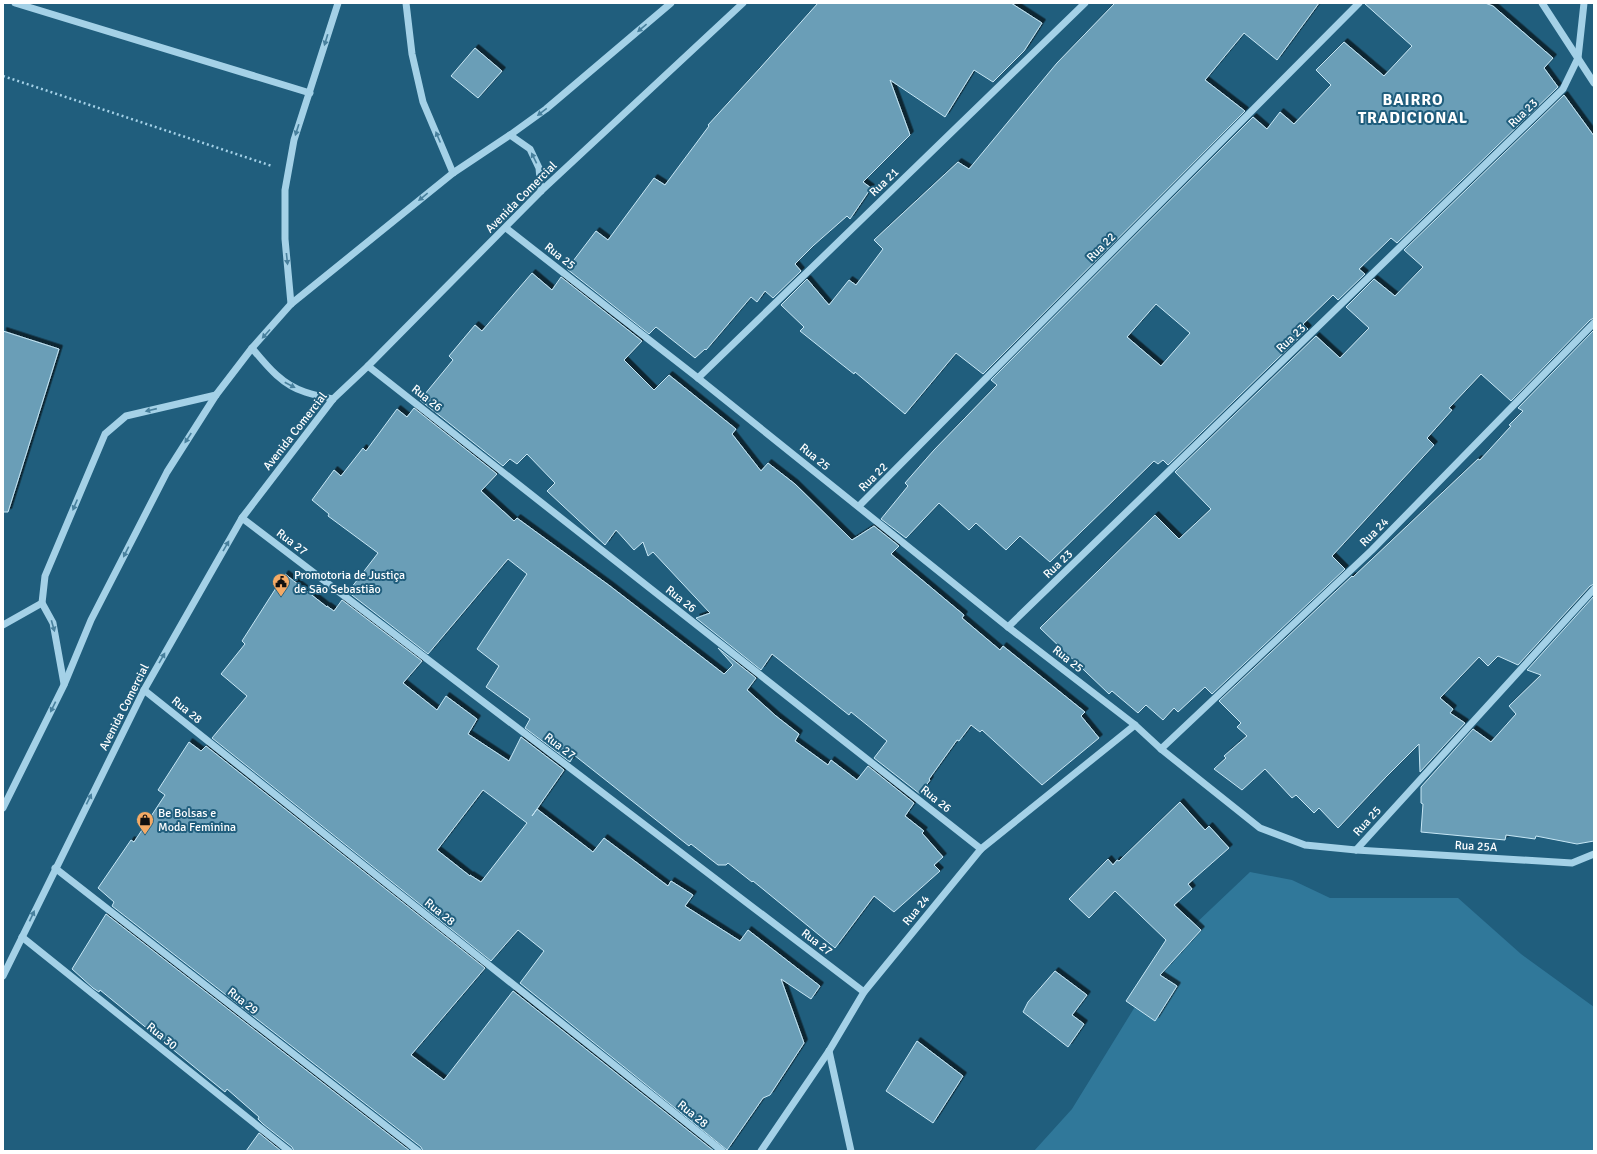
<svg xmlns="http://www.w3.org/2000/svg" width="1597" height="1154" font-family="Signika,sans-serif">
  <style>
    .green { fill: #30789a }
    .building { fill: #6a9eb7; stroke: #c7e7f5; fill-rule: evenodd; filter: url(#shadow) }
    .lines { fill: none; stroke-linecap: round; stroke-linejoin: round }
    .path { stroke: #a4d1e7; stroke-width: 2.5; stroke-dasharray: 2 3; stroke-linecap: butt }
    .minor { stroke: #a4d1e7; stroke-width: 7 }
    .oneway { fill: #48809d }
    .labels { text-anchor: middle; stroke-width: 4; stroke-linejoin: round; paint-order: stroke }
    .street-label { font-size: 12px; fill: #fff; stroke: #205e7d }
    .poi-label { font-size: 12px; fill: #fff; stroke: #205e7d; text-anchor: start }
    .district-label { font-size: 16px; font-weight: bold; letter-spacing: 1px; fill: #fff; stroke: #205e7d }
  </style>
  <defs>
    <filter id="shadow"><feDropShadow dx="3.5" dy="-3.5" stdDeviation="0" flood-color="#0009"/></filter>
  </defs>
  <rect width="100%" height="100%" fill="#205e7d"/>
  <polygon class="green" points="1250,872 1292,880 1330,898 1458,898 1521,954 1594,1007 1594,1151 1034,1151 1072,1109 1173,945"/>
  <g class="building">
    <polygon points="818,3 1011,3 1042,23 1024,51 993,82 974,70 945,117 890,80 910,135 863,182 871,188 850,219 847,216 814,245 795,264 801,271 773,298 765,291 757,302 751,297 706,350 705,349 695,358 656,327 649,334 567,269 596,231 608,240 654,178 665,185 709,126 708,125 761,67"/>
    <polygon points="1115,3 1319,3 1277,60 1244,33 1205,80 1245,111 983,374 956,353 905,414 855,372 854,374 840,363 800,331 804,327 781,305 807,279 829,305 849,280 856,285 883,249 874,240 958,162 969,169 1057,63"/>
    <path d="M1364,3H1485L1493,6L1553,58L1544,68L1558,87L1397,243L1391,238L1359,269L1365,274L1338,300L1333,295L1303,324L1308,329L1168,465L1163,460L1158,464L1154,461L1050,562L1020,536L1006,550L976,523L969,530L939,503L906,538L881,519L908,486L905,483L934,450L997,385L991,380L1253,117L1267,129L1280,112L1294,124L1331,85L1316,70L1344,42L1384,76L1412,46ZM1156,304L1190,333L1161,366L1127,337Z"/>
    <polygon points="475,48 502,71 478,98 451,76"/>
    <polygon points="1564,95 1594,136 1594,318 1590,320 1511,401 1481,374 1449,408 1452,410 1427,438 1434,445 1332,556 1345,569 1212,694 1205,687 1178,712 1174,708 1163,720 1146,705 1138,713 1112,691 1109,694 1040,628 1155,515 1179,539 1211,509 1175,472 1316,336 1340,358 1369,328 1346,307 1374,279 1395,296 1423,267 1404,250"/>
    <polygon points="532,273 552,290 561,277 642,341 624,360 654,390 669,375 736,429 732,434 761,471 768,463 795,484 852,540 874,526 899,546 891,554 964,615 962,618 1000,650 1003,646 1085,712 1081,716 1099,738 1042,785 982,730 980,732 971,725 959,741 957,740 929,779 930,780 920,794 874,758 887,741 851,712 849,715 772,654 761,670 696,618 710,613 653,552 648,556 643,542 634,550 616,530 605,545 547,491 555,483 527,454 517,464 510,459 503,466 420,400 453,360 449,356 475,325 482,331"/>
    <polygon points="1594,330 1594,584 1590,586 1518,665 1498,656 1488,666 1479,657 1440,698 1453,709 1450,713 1465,723 1420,772 1419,744 1385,778 1338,828 1319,808 1314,813 1296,795 1292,798 1265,769 1242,790 1214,769 1226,758 1224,756 1247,736 1237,727 1241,723 1219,701 1352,576 1353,577 1478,459 1480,460 1511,426 1509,425 1523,411 1518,408"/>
    <polygon points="3,331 59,349 8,512 3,512"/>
    <polygon points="414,408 497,474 481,491 514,521 517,518 610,586 724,674 733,665 718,648 756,678 747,690 776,716 799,734 795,741 828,765 831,760 857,780 868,766 914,803 905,816 924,831 922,833 943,857 934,865 940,871 894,912 874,896 835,948 753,881 752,882 728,863 726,865 718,865 691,844 689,846 574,755 570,762 525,728 530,719 486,687 499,666 477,649 527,574 508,559 428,654 348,592 378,553 328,516 329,514 312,500 334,470 341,476 363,448 366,451 397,409 407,417"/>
    <path d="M285,574L327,607V606L334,611L342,600L422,661L403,683L437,710L446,696L477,719L468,734L509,761L521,737L564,770L532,816L537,809L593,852L604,838L668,886L671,881L693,895L685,906L740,941L748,930L820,986L811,999L781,979L804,1043L770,1095L763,1098L727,1150L520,983L544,951L518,930L491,961L212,738L247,696L221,674L245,644L242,641ZM483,790L527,823L481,882L470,875V876L437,850Z"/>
    <polygon points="1594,596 1594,841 1577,844 1536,836 1535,839 1506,835 1505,840 1421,832 1423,804 1421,803 1421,787 1473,729 1491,742 1516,714 1509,706 1541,675 1527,670"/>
    <polygon points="189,742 201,751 206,746 485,968 411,1055 444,1080 513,991 714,1151 423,1151 421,1147 112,906 114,902 98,888 131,840 134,842 165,795 158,790"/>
    <polygon points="1180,802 1205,830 1209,826 1229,848 1188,884 1192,889 1174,905 1201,930 1160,975 1177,986 1155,1021 1126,1001 1166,940 1115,891 1089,918 1069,899 1108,859 1113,865 1117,860 1119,861"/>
    <polygon points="106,914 410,1151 294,1151 292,1147 263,1124 258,1119 259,1117 227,1089 225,1092 100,990 99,992 93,988 72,969"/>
    <polygon points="1055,971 1087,995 1072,1015 1084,1024 1068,1047 1023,1012 1028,1002"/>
    <polygon points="917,1041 963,1076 933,1123 886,1091"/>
    <polygon points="259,1133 281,1151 246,1151"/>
  </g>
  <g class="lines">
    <polyline class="path" points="3,76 272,166"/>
    <g class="minor">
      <polyline points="15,3 310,93"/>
      <polyline points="406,3 412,54 423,102 453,173"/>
      <polyline points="1542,3 1594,83"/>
      <polyline points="510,135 530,149 539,168 541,191"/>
      <polyline points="506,228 698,378 1008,627 1135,725 1161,749 1260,828 1305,845 1356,850 1572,863 1594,854"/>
      <polyline points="291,304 285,239 285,190 294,140 338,3"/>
      <path d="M252,348C267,366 282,385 305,392C314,395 323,397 333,399"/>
      <polyline points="368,366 981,849"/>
      <polyline points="698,378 1085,3"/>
      <polyline points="859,506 1359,3"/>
      <polyline points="242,518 864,992"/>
      <polyline points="3,625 42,603"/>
      <polyline points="1008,627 1563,89 1578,58 1584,3"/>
      <polyline points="64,684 53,623 42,603 45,576 105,434 126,416 216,395"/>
      <polyline points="144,690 722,1151"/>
      <polyline points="1161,749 1372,550 1594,323"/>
      <polyline points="3,808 64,685 91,620 167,472 216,395 252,348 291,304 453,173 510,135 546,109 671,3"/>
      <polyline points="1356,850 1594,589"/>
      <polyline points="55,868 418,1151"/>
      <polyline points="22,937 289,1151"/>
      <polyline points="3,976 144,690 242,518 333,399 368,366 541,191 743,3"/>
      <polyline points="829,1051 851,1151"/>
      <polyline points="761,1151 829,1051 864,992 981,849 1135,725"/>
    </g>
  </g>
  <defs><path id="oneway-solid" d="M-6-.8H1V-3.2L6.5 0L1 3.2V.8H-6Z"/></defs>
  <g class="oneway">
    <use href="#oneway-solid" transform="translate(642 28) rotate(140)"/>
    <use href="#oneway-solid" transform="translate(326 40) rotate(107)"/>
    <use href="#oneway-solid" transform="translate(542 112) rotate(143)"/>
    <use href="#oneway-solid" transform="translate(297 130) rotate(108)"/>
    <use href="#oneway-solid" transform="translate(438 137) rotate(-113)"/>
    <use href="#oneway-solid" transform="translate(534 158) rotate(-116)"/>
    <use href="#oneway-solid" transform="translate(423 197) rotate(141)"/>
    <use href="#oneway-solid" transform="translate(287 259) rotate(84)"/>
    <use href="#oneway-solid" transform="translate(266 334) rotate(132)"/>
    <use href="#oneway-solid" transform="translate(290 385) rotate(28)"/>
    <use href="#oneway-solid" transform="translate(151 410) rotate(167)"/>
    <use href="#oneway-solid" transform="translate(188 438) rotate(123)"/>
    <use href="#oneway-solid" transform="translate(75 505) rotate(113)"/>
    <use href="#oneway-solid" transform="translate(226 546) rotate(-60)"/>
    <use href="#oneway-solid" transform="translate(126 552) rotate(117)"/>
    <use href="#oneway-solid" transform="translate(53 626) rotate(74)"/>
    <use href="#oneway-solid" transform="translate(162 658) rotate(-60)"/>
    <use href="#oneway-solid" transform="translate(53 707) rotate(116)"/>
    <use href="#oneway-solid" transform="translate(89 799) rotate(-64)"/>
    <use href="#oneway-solid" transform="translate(32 916) rotate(-65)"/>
  </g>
  <defs>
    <symbol id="civic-pin" viewBox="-11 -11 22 30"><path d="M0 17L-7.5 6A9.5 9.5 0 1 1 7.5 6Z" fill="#f4aa65" stroke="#205e7d"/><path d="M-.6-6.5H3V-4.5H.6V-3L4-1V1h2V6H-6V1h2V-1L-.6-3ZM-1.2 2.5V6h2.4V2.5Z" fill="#111"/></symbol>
    <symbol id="shop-pin" viewBox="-11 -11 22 30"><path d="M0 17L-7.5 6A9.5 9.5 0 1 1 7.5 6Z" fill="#f4aa65" stroke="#205e7d"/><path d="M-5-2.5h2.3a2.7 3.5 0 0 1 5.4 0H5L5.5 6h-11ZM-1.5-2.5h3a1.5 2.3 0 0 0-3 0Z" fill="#111"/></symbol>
  </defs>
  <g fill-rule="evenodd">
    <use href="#civic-pin" x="271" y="572" width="20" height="27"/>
    <use href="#shop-pin" x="135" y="810" width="20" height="27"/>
  </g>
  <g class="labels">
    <g class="street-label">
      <text transform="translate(1523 113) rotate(-44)" y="4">Rua 23</text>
      <text transform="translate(884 182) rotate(-44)" y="4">Rua 21</text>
      <text transform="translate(521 197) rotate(-45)" y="4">Avenida Comercial</text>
      <text transform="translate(1101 247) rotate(-45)" y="4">Rua 22</text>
      <text transform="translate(560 256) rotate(38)" y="4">Rua 25</text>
      <text transform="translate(1291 338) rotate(-44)" y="4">Rua 23</text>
      <text transform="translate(427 398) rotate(38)" y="4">Rua 26</text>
      <text transform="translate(295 431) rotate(-52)" y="4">Avenida Comercial</text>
      <text transform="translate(815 457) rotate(39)" y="4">Rua 25</text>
      <text transform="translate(873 477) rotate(-45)" y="4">Rua 22</text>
      <text transform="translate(1374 532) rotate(-45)" y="4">Rua 24</text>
      <text transform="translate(292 542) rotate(37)" y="4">Rua 27</text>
      <text transform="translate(1058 564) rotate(-44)" y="4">Rua 23</text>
      <text transform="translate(681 599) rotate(38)" y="4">Rua 26</text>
      <text transform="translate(1068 659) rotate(38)" y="4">Rua 25</text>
      <text transform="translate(124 707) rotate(-63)" y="4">Avenida Comercial</text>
      <text transform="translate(187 710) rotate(39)" y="4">Rua 28</text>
      <text transform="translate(560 746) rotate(37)" y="4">Rua 27</text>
      <text transform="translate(936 799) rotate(38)" y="4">Rua 26</text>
      <text transform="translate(1367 821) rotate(-48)" y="4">Rua 25</text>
      <text transform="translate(1476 846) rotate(3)" y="4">Rua 25A</text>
      <text transform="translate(916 910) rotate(-51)" y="4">Rua 24</text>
      <text transform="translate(440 912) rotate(39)" y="4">Rua 28</text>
      <text transform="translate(817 942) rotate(37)" y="4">Rua 27</text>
      <text transform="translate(243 1001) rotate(38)" y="4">Rua 29</text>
      <text transform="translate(162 1036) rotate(39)" y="4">Rua 30</text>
      <text transform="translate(693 1114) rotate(39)" y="4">Rua 28</text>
    </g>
    <g class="poi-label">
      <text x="294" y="579">Promotoria de Justiça<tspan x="294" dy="14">de São Sebastião</tspan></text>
      <text x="158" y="817">Be Bolsas e<tspan x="158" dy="14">Moda Feminina</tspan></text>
    </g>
    <g class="district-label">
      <text x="1413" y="105">BAIRRO<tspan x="1413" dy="18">TRADICIONAL</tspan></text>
    </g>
  </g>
  <rect width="1597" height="1154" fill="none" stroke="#ffffff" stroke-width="8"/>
</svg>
